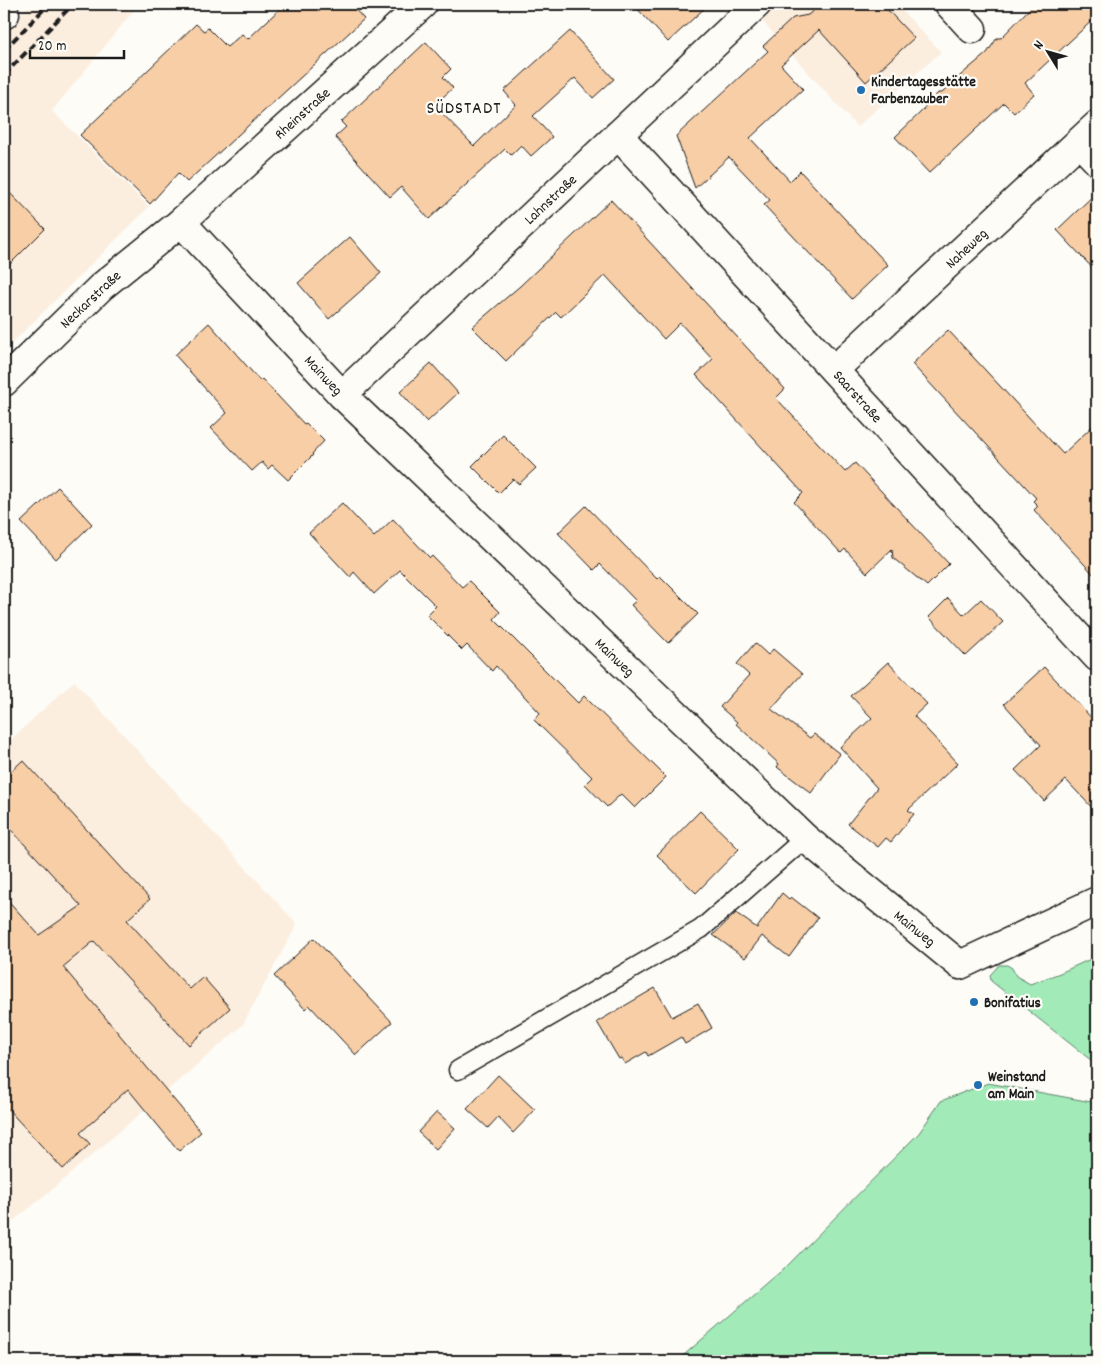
<svg xmlns="http://www.w3.org/2000/svg" width="1101" height="1365" font-family="Dekko,sans-serif">
  <style>
    .built { fill: #fceedf }
    .green { fill: #a2eab8; stroke: #5f836a }
    .building { fill: #f8cea7; stroke: #1c1c1c }
    .lines { fill: none; stroke-linecap: round; stroke-linejoin: round }
    .lane-casing { stroke: #1c1c1c; stroke-width: 21 }
    .street-casing { stroke: #1c1c1c; stroke-width: 31 }
    .lane { stroke: #fdfcf7; stroke-width: 18 }
    .street { stroke: #fdfcf7; stroke-width: 28 }
    .rail { stroke: #1c1c1c; stroke-width: 4; stroke-dasharray: 8 4; stroke-linecap: butt }
    .poi-dot { fill: #1f6fb2; stroke: #fdfcf7; stroke-width: 2 }
    .labels { text-anchor: middle; stroke-width: 4.5; stroke-linejoin: round; paint-order: stroke }
    .poi-label { font-size: 15px; font-weight: bold; fill: #1c1c1c; stroke: #fdfcf7; text-anchor: start }
    .street-label { font-size: 15px; fill: #1c1c1c; stroke: #fdfcf7 }
    .quarter-label { font-size: 18px; letter-spacing: 1px; fill: #1c1c1c; stroke: #fdfcf7 }
  </style>
  <rect width="100%" height="100%" fill="#fdfcf7"/>
  <filter id="ink" filterUnits="userSpaceOnUse"><feTurbulence type="fractalNoise" baseFrequency=".02" numOctaves="2"/><feDisplacementMap in="SourceGraphic" scale="10" xChannelSelector="R" yChannelSelector="G"/><feConvolveMatrix kernelMatrix="1 2 1 2 8 2 1 2 1" color-interpolation-filters="sRGB"/></filter>
  <g filter="url(#ink)">
    <g class="built">
      <polygon points="31,4 139,4 52,111 149,207 4,351 4,27"/>
      <polygon points="765,4 896,4 941,52 857,127 755,13"/>
      <polygon points="74,681 297,924 242,1026 41,1199 4,1228 4,746"/>
    </g>
    <g class="green">
      <polygon points="1097,956 1097,1065 991,981 990,975 999,965 1007,965 1012,968 1016,976 1030,984 1060,973"/>
      <polygon points="988,1083 1097,1103 1097,1361 677,1361 787,1266 919,1133 941,1101"/>
    </g>
    <g class="building">
      <polygon points="285,4 350,4 364,19 187,182 178,173 150,204 80,135 196,24 204,31 208,28 227,47 242,34 248,39"/>
      <polygon points="633,4 709,4 668,42"/>
      <polygon points="821,4 882,4 914,38 866,82 819,30 781,65 803,89 750,138 790,181 800,171 888,265 852,299 764,205 770,200 729,157 695,188 676,136 768,51 763,46 793,18 808,15"/>
      <polygon points="1034,4 1097,4 1097,16 1025,83 1034,94 1014,113 1004,103 929,173 895,137 923,110 924,108 938,93 942,93 961,75 987,53 997,38 1001,38"/>
      <polygon points="570,31 614,79 593,98 575,78 533,116 552,137 531,156 521,145 511,155 505,149 429,219 401,187 390,197 335,137 346,127 341,122 426,42 451,69 443,77 453,88 434,105 474,146 516,105 504,91"/>
      <polygon points="4,187 45,229 4,270"/>
      <polygon points="1097,192 1097,273 1057,230"/>
      <polygon points="611,200 785,389 776,398 845,472 855,463 949,564 927,586 893,558 892,549 867,573 845,549 841,553 794,502 803,493 696,375 713,359 680,323 664,339 605,275 561,317 556,312 506,361 472,327 520,286"/>
      <polygon points="350,237 381,273 329,319 298,283"/>
      <polygon points="209,323 260,381 262,379 304,424 306,423 324,441 312,454 313,455 288,480 272,465 268,469 262,462 252,471 211,428 227,413 175,355"/>
      <polygon points="948,330 1063,454 1097,422 1097,578 1034,510 1038,506 1033,501 1036,498 912,364"/>
      <polygon points="431,363 458,393 427,422 400,392"/>
      <polygon points="503,435 536,468 519,484 513,479 499,493 472,466"/>
      <polygon points="58,487 92,524 56,559 21,522"/>
      <polygon points="342,503 374,537 393,519 430,558 432,556 462,587 469,581 500,612 494,619 578,703 584,696 666,777 635,808 621,794 607,807 585,784 592,777 534,720 540,713 496,666 492,671 467,645 462,650 427,615 436,606 400,570 374,594 354,572 350,577 309,533"/>
      <polygon points="586,506 657,579 660,576 698,614 668,643 631,605 636,601 600,564 594,570 558,533"/>
      <polygon points="948,598 964,615 981,599 1003,622 966,656 929,617"/>
      <polygon points="755,643 768,655 773,649 802,674 771,709 810,738 814,734 840,754 811,793 777,767 779,764 736,724 737,722 720,707 749,675 737,664"/>
      <polygon points="888,662 927,704 914,716 958,763 908,810 914,814 891,842 886,838 878,847 848,824 877,788 840,747 872,718 851,696"/>
      <polygon points="1044,667 1097,724 1097,813 1066,780 1044,801 1015,770 1041,745 1004,704"/>
      <polygon points="23,760 150,899 127,920 186,985 190,989 203,977 230,1008 189,1045 94,941 63,967 201,1132 179,1151 128,1089 80,1133 90,1144 63,1169 4,1105 4,896 39,935 81,906 4,822 4,778"/>
      <polygon points="700,811 739,849 696,893 657,855"/>
      <polygon points="782,893 789,899 791,897 818,918 789,957 762,936 745,958 713,935 736,913 757,928"/>
      <polygon points="314,938 392,1022 356,1055 309,1005 305,1009 274,976"/>
      <polygon points="655,988 672,1017 698,1003 712,1028 685,1044 681,1037 648,1056 646,1052 625,1064 621,1058 619,1059 597,1022"/>
      <polygon points="498,1075 535,1110 513,1133 498,1117 488,1128 467,1109"/>
      <polygon points="437,1112 455,1128 436,1149 418,1132"/>
    </g>
    <g class="lines">
      <defs>
        <g id="lane">
          <polyline points="1076,146 1097,168"/>
          <polyline points="458,1070 701,929 805,838"/>
        </g>
        <g id="street">
          <polyline points="949,4 972,29"/>
          <polyline points="4,13 5,14"/>
          <polyline points="618,135 1097,657"/>
          <polyline points="181,222 342,395 805,838 960,965 1097,901"/>
          <polyline points="834,370 1097,125"/>
          <polyline points="4,382 101,287 181,222 423,4"/>
          <polyline points="342,395 757,4"/>
        </g>
      </defs>
      <use href="#lane" class="lane-casing"/>
      <use href="#street" class="street-casing"/>
      <use href="#lane" class="lane"/>
      <use href="#street" class="street"/>
      <g class="rail">
        <polyline points="4,50 49,4"/>
        <polyline points="4,75 73,4"/>
      </g>
    </g>
  </g>
  <g class="poi-dot">
    <circle cx="861" cy="90" r="5"/>
    <circle cx="974" cy="1002" r="5"/>
    <circle cx="978" cy="1085" r="5"/>
  </g>
  <g class="labels">
    <g class="poi-label">
      <text x="871" y="86">Kindertagesstätte<tspan x="871" dy="17">Farbenzauber</tspan></text>
      <text x="984" y="1007">Bonifatius</text>
      <text x="988" y="1081">Weinstand<tspan x="988" dy="17">am Main</tspan></text>
    </g>
    <g class="street-label">
      <text transform="translate(302 113) rotate(-42)" y="5">Rheinstraße</text>
      <text transform="translate(550 199) rotate(-43)" y="5">Lahnstraße</text>
      <text transform="translate(966 248) rotate(-43)" y="5">Naheweg</text>
      <text transform="translate(90 299) rotate(-43)" y="5">Neckarstraße</text>
      <text transform="translate(324 375) rotate(47)" y="5">Mainweg</text>
      <text transform="translate(858 396) rotate(48)" y="5">Saarstraße</text>
      <text transform="translate(615 657) rotate(44)" y="5">Mainweg</text>
      <text transform="translate(915 928) rotate(39)" y="5">Mainweg</text>
    </g>
    <g class="quarter-label">
      <text x="464" y="113">SÜDSTADT</text>
    </g>
  </g>
  <rect width="1101" height="1365" fill="none" stroke="#fdfcf7" stroke-width="20"/>
  <rect x="10" y="10" width="1081" height="1345" fill="none" stroke="#1c1c1c" stroke-width="2" filter="url(#ink)"/>
  <g transform="translate(1048 52) rotate(307)" stroke="#fdfcf7" stroke-width="4" paint-order="stroke">
  <path d="M0-4L9 19L0 12L-9 19Z" fill="#1c1c1c"/>
  <text y="-8" font-size="14" font-weight="bold" text-anchor="middle" fill="#1c1c1c">N</text>
  </g>
  <path d="M30 50v8h94v-8" fill="none" stroke="#1c1c1c" stroke-width="2.5"/>
  <text x="38" y="50" font-size="15" fill="#1c1c1c" stroke="#fdfcf7" stroke-width="4" paint-order="stroke">20 m</text>
</svg>
